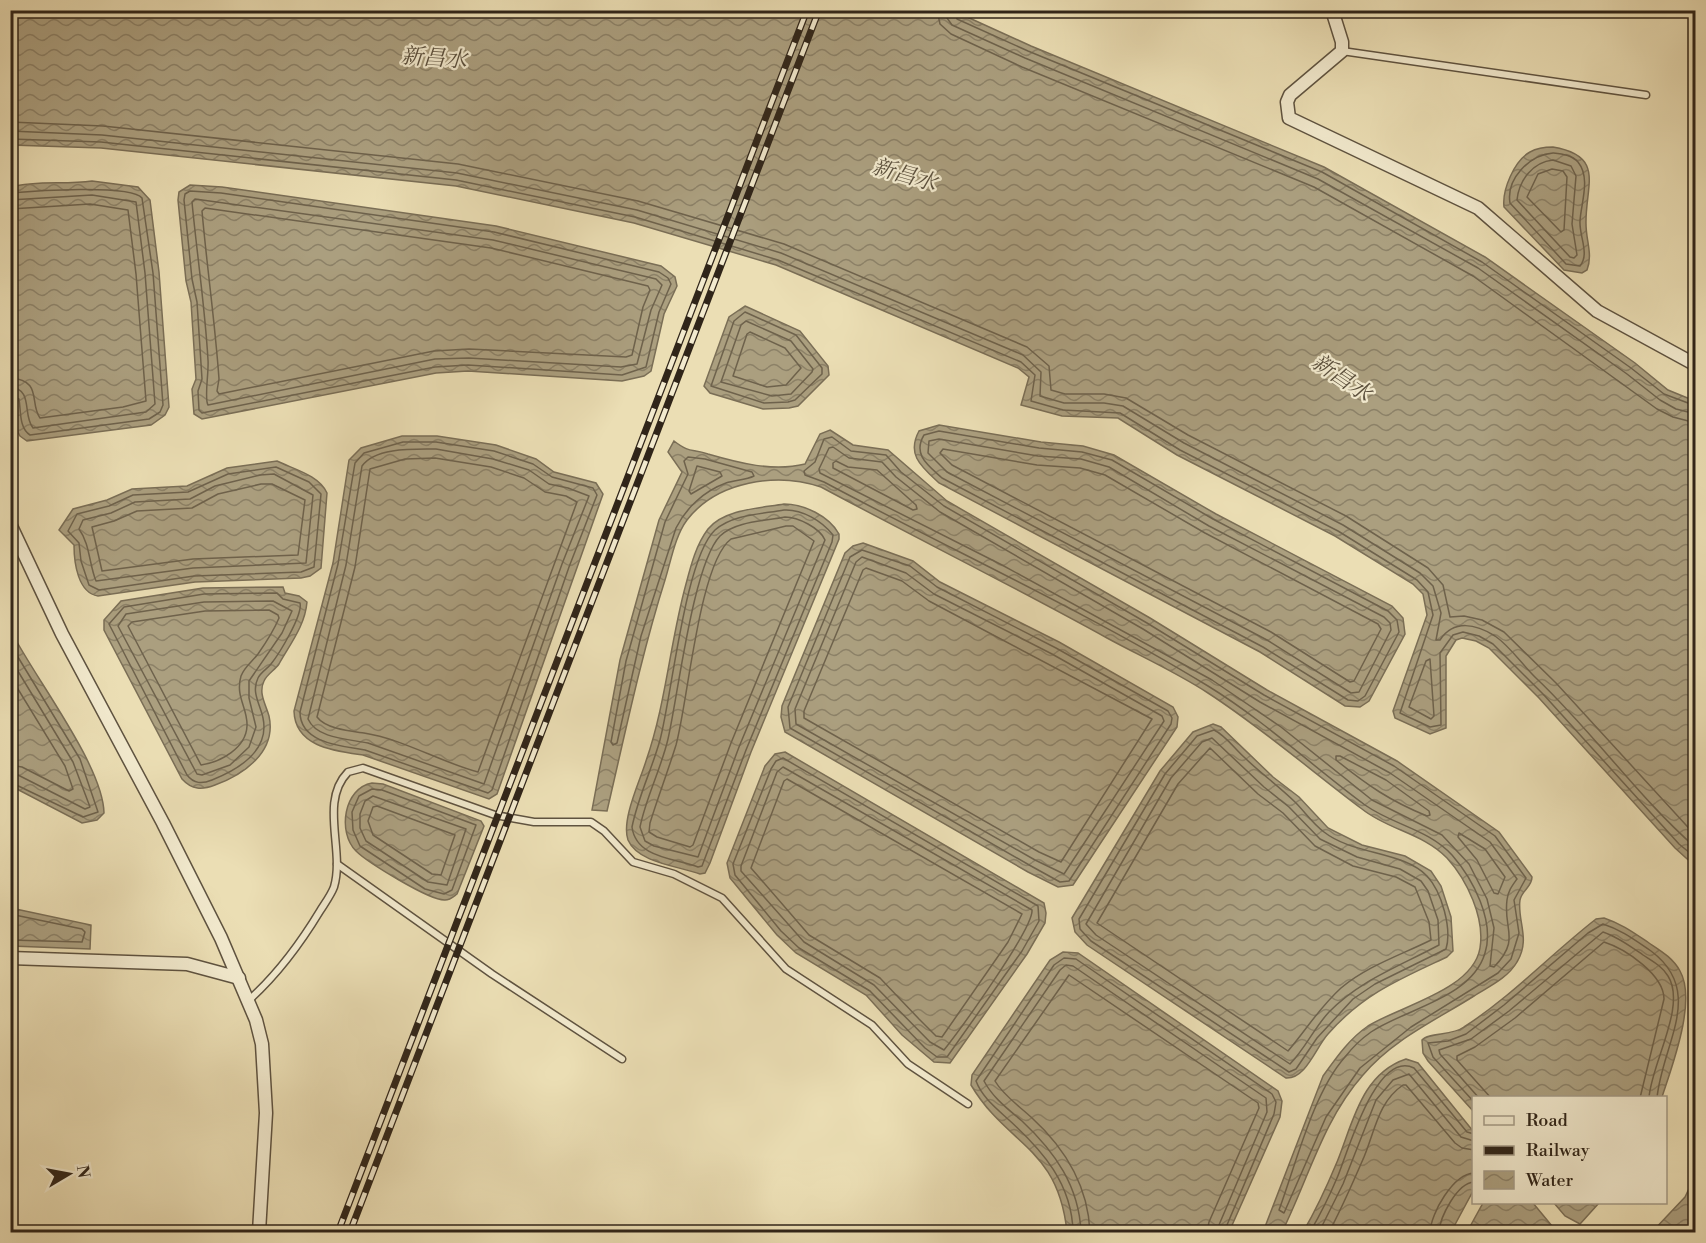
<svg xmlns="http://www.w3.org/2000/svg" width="1706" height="1243" font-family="'Libre Bodoni','Noto Serif SC',serif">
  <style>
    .water { fill: url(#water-waves); stroke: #7a6e56; stroke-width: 1.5 }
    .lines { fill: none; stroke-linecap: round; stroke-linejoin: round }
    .shore { stroke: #6e624c; stroke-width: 1.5 }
    .lane-casing { stroke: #5f5340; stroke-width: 9 }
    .street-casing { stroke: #5f5340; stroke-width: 15 }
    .lane { stroke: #f2eace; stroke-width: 6 }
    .street { stroke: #f2eace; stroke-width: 12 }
    .rail-casing { stroke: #302519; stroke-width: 7 }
    .rail { stroke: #f2eace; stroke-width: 4.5; stroke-dasharray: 14; stroke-linecap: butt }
    .labels { text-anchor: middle; stroke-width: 4.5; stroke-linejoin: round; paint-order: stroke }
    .water-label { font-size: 22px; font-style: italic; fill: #5b503d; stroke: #f2eace }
  </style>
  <defs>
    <pattern id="water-waves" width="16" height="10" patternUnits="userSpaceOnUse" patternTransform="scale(1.5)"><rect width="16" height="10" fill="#ab9f7f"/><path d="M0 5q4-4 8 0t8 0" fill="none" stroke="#8c8167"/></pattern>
  </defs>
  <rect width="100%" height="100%" fill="#ebdeb4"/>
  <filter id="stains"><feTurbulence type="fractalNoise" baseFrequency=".00333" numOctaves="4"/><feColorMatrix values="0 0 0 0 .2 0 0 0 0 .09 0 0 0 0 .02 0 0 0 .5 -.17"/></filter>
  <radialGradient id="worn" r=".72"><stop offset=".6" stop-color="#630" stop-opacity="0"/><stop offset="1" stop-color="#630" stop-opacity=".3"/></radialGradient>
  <g class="water">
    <polygon points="954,11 1031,46 1324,167 1485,257 1635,363 1668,390 1695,401 1695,866 1675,848 1539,698 1489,648 1476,641 1462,638 1456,640 1446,656 1446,728 1430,734 1395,718 1393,711 1427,615 1423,594 1413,584 1335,536 1177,455 1118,418 1062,416 1021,405 1029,377 1018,368 776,265 634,223 456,186 101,148 11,145 11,11"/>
    <path d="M1553,147C1606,156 1585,186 1586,224C1586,241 1593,254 1587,270L1582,273L1564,270L1504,207C1502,190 1514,161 1530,152C1537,148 1545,147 1553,147Z"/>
    <path d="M92,181L138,187L150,200L159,272L169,407L165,415L151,425L27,441C27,441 20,436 20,436C4,414 10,226 11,187C37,180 65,185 92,181Z"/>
    <polygon points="190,185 222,187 496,226 661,266 675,277 677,286 664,314 651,371 644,376 622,381 468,371 436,373 202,419 194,414 192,389 196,379 191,302 186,281 178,200 179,192"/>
    <polygon points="745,306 800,331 828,366 829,375 798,406 789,408 763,409 710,393 704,386 729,317"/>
    <path d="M939,425L1041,442L1083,446L1114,455L1216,514L1392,606L1403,618L1405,634L1369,701L1360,707L1345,706L1260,652L939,483C922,467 906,455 919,431Z"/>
    <path d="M830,430L853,445L888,450L947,501L1150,618L1267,690L1397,761L1499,832L1532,877C1532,887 1522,890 1520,900C1517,921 1531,939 1517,962C1508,978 1488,987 1474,996C1436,1020 1392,1040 1363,1075C1323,1120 1308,1180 1282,1232H1263L1323,1076C1336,1058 1349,1039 1368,1026C1400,1006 1473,990 1480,948C1485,918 1467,880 1447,858C1423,833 1388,830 1362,809C1310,770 1262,728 1208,693C1176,672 1140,656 1107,638C1013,586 916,538 821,487C777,472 717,481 687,520C675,536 671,561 665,580C641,656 625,734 607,811L592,810L620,660L659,520L682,472L668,452L674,441C691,454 691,448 708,454C739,463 773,472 805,464L820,434Z"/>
    <path d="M402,436H437L496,445L536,459L554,472L596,483L603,494L497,794L489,799L363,755C335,751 295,747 294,711L333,563L349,460L361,448Z"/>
    <path d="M277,461C293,469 319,475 327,493L321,568L310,576L301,578L195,582L98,596C78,593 74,563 74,545L59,530L73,509L107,500L132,489L187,486L227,468Z"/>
    <path d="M784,504C804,504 829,516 839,534V539L751,752L710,863L705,873L700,874C678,866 638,863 628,840C621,820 640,781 646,761C666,704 670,642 686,584C691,565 696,545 708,529C724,509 761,508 784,504Z"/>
    <polygon points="863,543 913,561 940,582 1059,642 1173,707 1178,717 1177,727 1073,885 1058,887 1028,872 785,732 781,717 782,706 845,553 853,546"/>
    <path d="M283,587L285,593L299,596L307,602C305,626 290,644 279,664C275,670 267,674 264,681C258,693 266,705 269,716C277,752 243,775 215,785C202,790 192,790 182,779L104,630V620L121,601L203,588Z"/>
    <path d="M11,631C34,677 103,765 104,813L97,820L82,823L11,786Z"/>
    <path d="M1213,724L1221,727L1273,777L1299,797L1328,828L1362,845L1405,856L1431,871L1441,886L1451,917L1453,951L1447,957C1400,979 1363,994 1328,1034C1316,1047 1306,1079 1286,1078L1087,945L1075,932L1072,918L1160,771L1193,732Z"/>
    <polygon points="785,752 1044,903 1046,913 1045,923 1027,954 950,1063 934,1062 902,1035 866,995 796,953 777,935 730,878 727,863 765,766 775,754"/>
    <path d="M372,783L383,784L481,821L484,826L457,894C453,897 450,900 445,900C430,901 367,862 356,851C337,832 344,788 372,783Z"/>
    <polygon points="11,908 91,925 90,949 11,946"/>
    <path d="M1604,918C1622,924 1634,933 1649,943C1661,951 1673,958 1680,971C1697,1001 1672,1066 1662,1097L1474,1098L1473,1111L1428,1061L1423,1053L1422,1040C1429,1032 1452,1036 1464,1027C1512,996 1551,954 1596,919Z"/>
    <path d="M1063,952L1078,953L1278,1091L1282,1101L1280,1117L1229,1232H1067C1058,1146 1007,1146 971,1085L972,1075L1050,960Z"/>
    <path d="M1406,1059L1418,1063L1473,1131V1191L1451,1232H1303C1316,1210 1327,1186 1337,1162C1353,1123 1361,1074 1406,1059Z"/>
    <polygon points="1695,1176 1695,1228 1690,1232 1652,1232 1685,1197"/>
    <polygon points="1483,1203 1533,1203 1557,1232 1467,1232"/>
    <polygon points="1554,1203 1553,1203 1599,1203 1580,1224 1565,1216"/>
  </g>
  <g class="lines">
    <g class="shore">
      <polyline points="937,10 940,24 951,34 1022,67 1314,187 1473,276 1657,409 1673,417 1696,423"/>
      <polyline points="946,10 947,18 952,25 1025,58 1318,179 1478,268 1627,374 1660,400 1676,409 1696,414"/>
      <polyline points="953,10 957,19 1028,51 1322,172 1482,262 1631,368 1664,394 1696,406"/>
      <polyline points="10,122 103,126 458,164 638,201 784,244 1027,347 1049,366 1051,390 1065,394 1104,394 1126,398 1188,435 1346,516 1428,568 1443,585 1450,617 1464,616 1482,620 1504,632 1556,683 1696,836"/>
      <path d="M10,131L102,135L457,173L637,210L781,253L1023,355L1041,372L1040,396L1064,403H1104L1123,406L1184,443L1343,525L1420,573L1433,586L1441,613L1436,640H1440C1454,619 1476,624 1495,636C1511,647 1523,666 1537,679C1593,732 1638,797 1696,848"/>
      <polyline points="10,139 101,142 456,180 635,217 778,260 1021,362 1035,375 1031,401 1063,410 1120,413 1180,450 1338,531 1417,580 1428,592 1433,615 1400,713 1430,727 1441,725 1440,653 1453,635 1463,632 1479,636 1493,644 1543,694 1679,844 1696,858"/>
      <path d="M1553,153C1562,154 1572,155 1578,162C1591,178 1581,203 1580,221C1579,236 1590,254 1580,266L1566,264L1510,203C1506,179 1529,155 1553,153Z"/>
      <path d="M1553,160L1571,166L1576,176L1572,224L1577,255L1574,258L1570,257L1517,200C1519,180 1533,162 1553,160Z"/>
      <polygon points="1552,169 1563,171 1567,177 1564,230 1561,232 1527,197 1538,174"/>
      <polygon points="190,191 221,193 494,232 659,272 668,278 671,284 659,312 646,367 622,375 468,365 435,367 202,413 199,410 198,391 202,379 197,302 192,279 184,200 185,194"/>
      <path d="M10,193C32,191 131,184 142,198L153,273L163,405L160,412L149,419L30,435C19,428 21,411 19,399L10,395"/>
      <path d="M195,199L493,240L656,279L662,285L651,310L637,364L621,367L469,358L435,359L208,405C204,399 209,372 208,360C205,307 197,255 192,202Z"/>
      <path d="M10,200L92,195L136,202L145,273L155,404L146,412L33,428C22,415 34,389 10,387"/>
      <path d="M205,208L491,248L648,286L650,290L643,307L632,355L626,357L469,349L434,351L219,394L217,391L219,379C215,322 207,268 202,211Z"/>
      <path d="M10,209L90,204L128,210L136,274L146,401L123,407L40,418C29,403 43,380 10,378"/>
      <polygon points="745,312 796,335 822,368 822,374 795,400 788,402 764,403 711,386 734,321"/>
      <polygon points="746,321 791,341 813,369 812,372 791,394 772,396 721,382 741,325"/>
      <polygon points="750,332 785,348 801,368 786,385 767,387 733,376 747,334"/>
      <path d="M939,431L1039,448L1082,452L1112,460L1213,519L1388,611L1397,620L1399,632L1365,696L1358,701L1348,700L1263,647L942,478C929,466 912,455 924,435Z"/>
      <path d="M832,437L851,451L886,455L901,472L944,506L1147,623L1264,695L1394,766L1495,836L1526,878L1514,900L1519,933L1511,959L1498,973L1411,1027L1360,1068L1326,1117L1284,1213L1279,1210C1296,1164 1313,1093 1345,1057C1352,1048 1361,1039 1371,1032C1405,1009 1472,998 1485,953C1495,921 1473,879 1452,855C1428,829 1393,825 1365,805C1312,766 1265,721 1208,686C1085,611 951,550 824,482L805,475L804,471L815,462L824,439Z"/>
      <polygon points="939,439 1038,456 1081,459 1109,467 1209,526 1384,617 1390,623 1391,630 1359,692 1351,693 1267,640 947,472 928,453 929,441"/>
      <path d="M403,442H436L494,451L533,464L552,477L593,488L597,495L569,567L492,790L488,793L365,750C341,746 300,743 300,712L338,564L355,463L364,453Z"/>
      <path d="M833,447L849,458L882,462L896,477L940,512L1143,629L1260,702L1390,773L1490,842L1517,879C1512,886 1508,891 1507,900C1503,930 1521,939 1494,967L1490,966L1494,928L1487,899L1469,864L1442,835L1372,800L1281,727L1212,680L1002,565L820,473L819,469L829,448Z"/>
      <path d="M436,449L493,459L529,470L549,484L568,488L589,496L562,564L484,784L368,743C349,739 317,739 308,719L346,565L362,466C375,447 415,449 436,449Z"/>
      <polygon points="943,449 1037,465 1080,468 1105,475 1205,533 1378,624 1381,629 1354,681 1350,682 1271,632 952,465 940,453"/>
      <path d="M688,457L705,459L752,472L754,476C746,480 735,480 726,483C704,491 686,508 676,528L641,636L617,743L613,745L611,742L626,661L665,522L688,474L684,461Z"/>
      <path d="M435,458L491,467L524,478L545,492L566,496L577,502L478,772C440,762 403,739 364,733C350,731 326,729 317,717L355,567L370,469L405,459Z"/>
      <polygon points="836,461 848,467 877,470 916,505 917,509 913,510 833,468 833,463"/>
      <polygon points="697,466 720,472 722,476 691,494 689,491"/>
      <polygon points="276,467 309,482 321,494 314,567 301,572 194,576 99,590 89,585 81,561 79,543 68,531 77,514 109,506 133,495 188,492 228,474"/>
      <path d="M260,475L274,474L313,495L306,563L193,568L96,581C89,564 90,544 79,529L83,520L111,513L135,502L190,499L215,486Z"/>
      <polygon points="261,484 272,484 305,500 298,555 193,559 102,571 92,527 114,521 137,511 192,508 218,494"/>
      <path d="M784,510C802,509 822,521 833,535L832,542L746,750L702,866L698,867C674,858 636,858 632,827C638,797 652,769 660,740C672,695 685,558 715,530C733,514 763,514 784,510Z"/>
      <path d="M785,517C798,517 820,528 825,540L739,747L698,857L654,846L645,841L640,827C646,797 661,769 668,739C678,696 693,564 720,536C735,521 766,521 785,517Z"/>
      <path d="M786,526H793L814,541L731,743L693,845L690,847L657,837L649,832L650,823C658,797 668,771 676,745C688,702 699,563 731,539Z"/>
      <polygon points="862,550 910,566 937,587 1056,648 1168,711 1172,718 1171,724 1069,881 1060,882 1031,866 790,728 788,707 850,557"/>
      <polygon points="862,557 906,573 934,594 1052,654 1162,716 1164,721 1064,874 1035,860 796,724 795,709 856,562"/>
      <polygon points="866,568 902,581 929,601 1152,719 1061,862 1039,852 804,718 804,711 863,570"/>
      <path d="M277,593L283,599L300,603C303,615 279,654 271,664C267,669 261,672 258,678C251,692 260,704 263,718C270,751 237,770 212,780C202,784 194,784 187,775L109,624L124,607L204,594Z"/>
      <polygon points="273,601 292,611 282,633 249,681 249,698 256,727 249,747 230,765 202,775 197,774 118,626 126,614 204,602"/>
      <path d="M269,610L278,615L279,618C274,630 265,644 258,654C252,662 245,666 241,676C235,697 248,708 247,726C246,748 221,762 201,765L128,626L132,622L205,611Z"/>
      <polyline points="10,644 80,759 98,812 83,817 10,782"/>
      <polyline points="10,658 73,762 90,807 85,809 18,775 10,774"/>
      <polygon points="1430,659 1434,716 1431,719 1409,707 1426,661"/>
      <polyline points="10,676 65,766 73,789 69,791 22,767 10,765"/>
      <path d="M1214,730C1225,735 1235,749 1244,757C1260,773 1279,786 1295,802C1305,812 1313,824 1324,832C1353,855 1403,851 1427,876C1442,892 1452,929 1446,949L1375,984L1353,999L1317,1038L1296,1069L1289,1072L1091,941L1080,929L1079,919L1165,774L1197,736Z"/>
      <path d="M1212,738L1264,787L1289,807L1320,839L1357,857L1400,869L1421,881L1428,891L1438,920L1439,945C1400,966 1360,980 1329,1012C1314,1028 1305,1049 1290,1064L1096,935L1086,924L1171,778L1202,742Z"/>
      <path d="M1210,748L1258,794L1283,813L1315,846L1353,866L1396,877L1415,887L1429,922L1431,940C1401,955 1367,966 1341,988C1319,1008 1306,1030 1288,1051L1097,923L1178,784Z"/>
      <path d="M1336,756H1340L1386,780L1429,811L1430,815L1427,816C1390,801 1367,785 1336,760Z"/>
      <polygon points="783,758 1038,906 1039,921 1022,951 947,1057 937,1057 925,1048 870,991 799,948 781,931 735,875 733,864 771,769 776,761"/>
      <path d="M783,767L1032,910C1034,928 959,1031 944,1050L930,1042L874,985L804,942L741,871V866L777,772Z"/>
      <polygon points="787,779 1022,914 1008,942 942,1037 936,1036 919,1019 880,978 809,935 751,868 784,781"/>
      <polygon points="372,789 382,790 476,825 452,890 444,894 425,889 360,846 353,830 352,812 359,796"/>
      <polygon points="373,796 466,829 447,885 428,882 366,841 360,828 360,814 365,801"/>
      <polygon points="377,806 455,835 441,875 432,874 373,835 368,821 373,807"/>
      <polygon points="1459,833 1485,849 1505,877 1498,894 1494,893 1477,860 1458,837"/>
      <polyline points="10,914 82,929 85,932 82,942 10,940"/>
      <path d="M1479,1098L1440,1054L1439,1050L1471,1039L1509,1011L1603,932C1618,937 1630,946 1643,955C1652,961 1662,966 1668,976C1687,1006 1651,1064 1649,1098"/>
      <path d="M1491,1098L1457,1060V1056L1475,1047L1515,1018L1604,942C1626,949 1664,975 1664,999L1640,1098"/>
      <path d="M1474,1102L1433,1057L1428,1043L1448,1041L1466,1034L1504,1005L1588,933L1603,924C1622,930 1636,941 1651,951C1706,992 1662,1044 1657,1098"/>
      <path d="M1073,1232C1072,1184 1043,1151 1009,1120C996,1108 982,1097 976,1081L1054,965L1064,958L1076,959L1272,1094L1276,1102L1274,1114L1224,1232"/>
      <path d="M1081,1232C1079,1186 1055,1152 1022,1121C1008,1109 993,1098 984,1081L1060,970L1066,965L1073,966L1266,1098L1267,1112L1216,1232"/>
      <path d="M1090,1232C1088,1185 1065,1148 1031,1117C1019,1106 1003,1095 995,1081L1069,975L1258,1103L1259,1108L1209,1222L1207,1232"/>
      <path d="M1310,1232C1320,1215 1329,1197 1337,1178C1347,1155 1376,1049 1414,1068L1467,1132L1474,1134"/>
      <polyline points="1319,1232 1343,1184 1376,1100 1393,1080 1409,1074 1461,1137 1474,1141"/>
      <path d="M1329,1232C1342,1208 1353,1182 1364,1157C1375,1131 1378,1102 1403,1085H1406L1455,1143L1462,1148L1474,1150"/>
      <path d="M1430,1232C1431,1213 1453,1174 1474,1173"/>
      <path d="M1439,1232C1440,1217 1457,1183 1474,1182"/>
    </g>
    <defs>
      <g id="lane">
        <polyline points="1342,51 1646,95"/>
        <polyline points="337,864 492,974 622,1059"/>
        <path d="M249,1000C278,974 300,944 320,911C325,903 331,895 334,887C345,850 319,802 348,772L363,768L495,815L534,822H591L604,831L633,862L674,874L722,898L786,969L872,1025L908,1064L968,1104"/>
      </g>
      <g id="street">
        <polyline points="1332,10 1342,42 1342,51 1290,95 1287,102 1289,118 1478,208 1597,311 1696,365"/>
        <polyline points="10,524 62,634 163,823 221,938 256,1020 262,1044 266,1113 259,1232"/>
        <polyline points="10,958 187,964 239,978"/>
      </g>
    </defs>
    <use href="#lane" class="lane-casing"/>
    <use href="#street" class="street-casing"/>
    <use href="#lane" class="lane"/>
    <use href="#street" class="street"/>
    <defs>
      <g id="rail">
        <polyline points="338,1232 807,10"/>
        <polyline points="350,1232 819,10"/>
      </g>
    </defs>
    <use href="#rail" class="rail-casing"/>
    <use href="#rail" class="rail"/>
  </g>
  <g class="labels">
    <g class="water-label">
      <text transform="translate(434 57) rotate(4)" y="8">新昌水</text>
      <text transform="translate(905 174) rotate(16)" y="8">新昌水</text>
      <text transform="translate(1342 377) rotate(34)" y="8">新昌水</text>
    </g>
  </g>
  <rect width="1706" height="1243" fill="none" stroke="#ebdeb4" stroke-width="36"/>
  <rect x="12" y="12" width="1682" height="1219" fill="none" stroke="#302519" stroke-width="3"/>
  <rect x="18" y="18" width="1670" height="1207" fill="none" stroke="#302519" stroke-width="1.5"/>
  <rect x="1472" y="1096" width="195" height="108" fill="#f2eace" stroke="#a49b86" stroke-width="1.5"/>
  <rect x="1484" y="1116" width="30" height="9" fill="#f2eace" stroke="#a49b86" stroke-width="1.5"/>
  <text x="1526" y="1126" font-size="18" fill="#302519">Road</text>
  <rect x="1484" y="1146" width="30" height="9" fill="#302519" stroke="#a49b86" stroke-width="1.5"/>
  <text x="1526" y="1156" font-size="18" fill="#302519">Railway</text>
  <rect x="1484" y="1171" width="30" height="18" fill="url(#water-waves)" stroke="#a49b86" stroke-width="1.5"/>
  <text x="1526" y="1186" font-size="18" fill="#302519">Water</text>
  <g transform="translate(69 1174) rotate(80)" stroke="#f2eace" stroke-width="4.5" paint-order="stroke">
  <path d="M0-4.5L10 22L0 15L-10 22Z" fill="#302519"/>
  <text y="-9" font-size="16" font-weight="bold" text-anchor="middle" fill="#302519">N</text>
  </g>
  <rect width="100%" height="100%" filter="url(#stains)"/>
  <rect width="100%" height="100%" fill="url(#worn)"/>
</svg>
